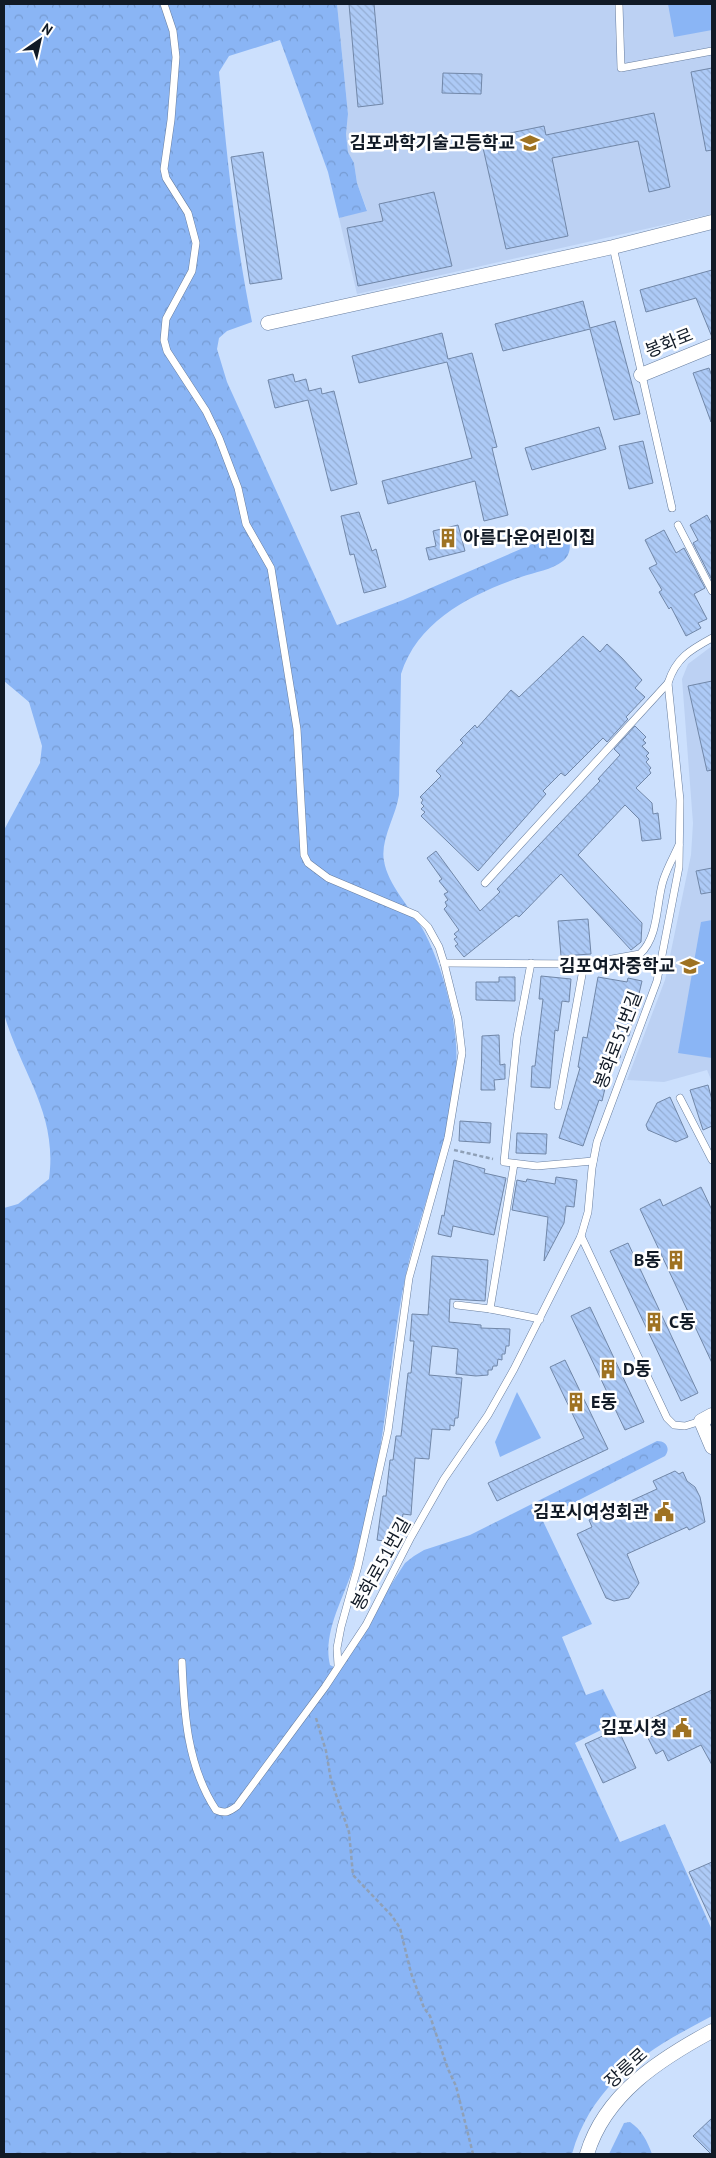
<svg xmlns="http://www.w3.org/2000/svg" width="716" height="2158" font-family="'PT Sans','Noto Sans KR',sans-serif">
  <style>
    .built { fill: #bcd1f3 }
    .forest { fill: url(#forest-crowns) }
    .green { fill: #8ab5f5 }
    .building { fill: url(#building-back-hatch); stroke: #7187a8 }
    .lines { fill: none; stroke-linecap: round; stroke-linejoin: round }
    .lane-casing { stroke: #687e9f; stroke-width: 8 }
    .street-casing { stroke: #687e9f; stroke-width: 15 }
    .path { stroke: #8fa0b7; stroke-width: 2.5; stroke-dasharray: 4 2.5; stroke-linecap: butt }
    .lane { stroke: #fff; stroke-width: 7 }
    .street { stroke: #fff; stroke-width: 14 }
    .labels { text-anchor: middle; stroke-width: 5; stroke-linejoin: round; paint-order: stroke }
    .poi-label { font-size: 18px; font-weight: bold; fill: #111a26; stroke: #fff; text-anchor: end }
    .street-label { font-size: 18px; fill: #111a26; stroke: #fff }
  </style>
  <defs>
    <pattern id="forest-crowns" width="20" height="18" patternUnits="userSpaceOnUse" patternTransform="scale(1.25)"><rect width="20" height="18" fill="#8ab5f5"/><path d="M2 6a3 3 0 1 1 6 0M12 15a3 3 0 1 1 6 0" fill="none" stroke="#769bd2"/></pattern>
    <pattern id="building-back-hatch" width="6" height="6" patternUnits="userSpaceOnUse" patternTransform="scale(1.25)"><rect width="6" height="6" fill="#adcaf6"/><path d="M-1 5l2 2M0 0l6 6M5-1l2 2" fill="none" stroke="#94add3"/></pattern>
  </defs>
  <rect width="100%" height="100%" fill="#cce0fd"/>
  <g class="built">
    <polygon points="337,4 712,4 712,214 357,294 339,218 367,210 357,183 354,163 348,152 346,134 348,114"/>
    <polygon points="712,646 712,1082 707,1070 664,1082 627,1080 665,980 691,855 693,823 682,679 688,664"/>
  </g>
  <g class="forest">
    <path d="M4,4H337L348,114L346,134L348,152L354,163L357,183L367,211L339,218L328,172L280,40L229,56L219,72C227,156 235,240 252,322L227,331L219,338L217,349L227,382L337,625L403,600L551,536L563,534L568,536C571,545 571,554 563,561C552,570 535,572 521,577C472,594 418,620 401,674L399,795C396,816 380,840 384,861C388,885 410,907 422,928C443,965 462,1034 455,1076C451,1100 448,1125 442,1148C430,1192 414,1235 405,1279C390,1350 388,1423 371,1494C365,1518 360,1542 354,1565C345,1596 322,1632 330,1665L336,1668L392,1583L405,1563L414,1556L424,1550L470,1535L657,1441C666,1441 671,1448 665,1456L542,1519L592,1624L562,1637L586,1695L603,1689L619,1721L575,1743L620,1842L665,1824L712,1930V2016C649,2049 593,2081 572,2154H4V1208L18,1204L49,1179C58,1113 21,1073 4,1014V830L40,763L42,746L29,702L4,681Z"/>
    <path d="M630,2122C642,2130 647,2141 652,2154H609L624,2123Z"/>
  </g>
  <g class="green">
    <polygon points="668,4 712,4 712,30 674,37"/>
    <polygon points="712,920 712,1058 678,1053 701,922"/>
    <polygon points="517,1392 541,1438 500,1457 495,1442"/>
  </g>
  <g class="building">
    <polygon points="349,4 374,4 383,104 358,107"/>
    <polygon points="712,68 712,150 706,151 691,72"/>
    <polygon points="443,73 482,74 481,94 442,93"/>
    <polygon points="654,113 670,187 649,192 638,141 552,158 568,236 506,249 481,139 544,126 546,135"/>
    <polygon points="263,152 282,279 250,284 231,157"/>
    <polygon points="434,192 452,266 358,286 347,228 383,221 379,204"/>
    <polygon points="712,270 712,337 696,298 646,312 640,290"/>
    <polygon points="583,301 590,328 615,321 640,414 614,420 590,329 503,351 495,324"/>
    <polygon points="442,333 448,359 472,353 497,447 492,448 508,515 484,521 475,481 388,504 382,481 472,458 447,362 359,383 352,356"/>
    <polygon points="709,368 712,376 711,422 693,373"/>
    <polygon points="293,374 295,382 306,379 309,391 321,388 322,394 334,391 357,484 331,491 308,400 275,408 268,380"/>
    <polygon points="599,427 606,449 532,470 525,448"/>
    <polygon points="643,441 653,483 629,489 619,446"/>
    <polygon points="359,512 372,551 376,549 386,587 364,593 354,554 350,555 341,516"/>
    <polygon points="707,515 712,524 712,580 693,543 698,540 690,525"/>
    <polygon points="458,525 465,551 429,560 426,548 436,546 433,531"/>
    <polygon points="664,530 676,553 684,548 705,588 694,594 707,619 698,623 701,628 686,636 671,607 669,609 659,592 662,590 649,568 657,564 645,540"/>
    <polygon points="583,636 600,652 607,644 622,658 642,680 635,688 645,697 626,717 628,719 607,742 603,738 565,776 561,773 543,791 546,794 478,871 421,816 425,812 421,809 424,806 421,803 423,800 420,797 441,776 436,771 463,743 460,740 475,725 477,728 511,690 519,697"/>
    <polygon points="712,681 712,770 707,771 688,686"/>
    <polygon points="635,726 646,737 643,740 646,743 642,746 649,753 646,756 649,759 646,762 651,768 649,770 651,773 636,788 652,803 653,814 658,813 661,839 642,841 639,819 625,805 578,855 642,923 641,942 631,950 561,874 519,917 516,915 464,957 455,946 458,944 454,939 457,937 454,934 459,930 444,909 447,906 445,902 448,900 444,894 448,892 439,881 442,879 427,858 436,851 480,911 500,892 497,889 600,781 598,779 620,755 614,749"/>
    <polygon points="712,868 712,892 701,894 696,871"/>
    <polygon points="588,919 591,954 561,956 558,921"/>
    <polygon points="541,976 571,979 569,1002 562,1001 558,1031 555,1030 550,1088 531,1087 532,1066 535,1066 543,999 539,999"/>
    <polygon points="499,977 515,977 515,1001 476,1000 476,982 499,982"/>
    <polygon points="598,977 627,982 628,978 642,981 629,1036 623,1035 620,1058 614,1057 612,1073 609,1072 602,1101 599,1100 583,1146 559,1138 580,1068 578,1067 583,1037 587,1038"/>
    <polygon points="499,1035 500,1065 505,1064 505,1079 494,1080 495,1090 481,1090 482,1036"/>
    <polygon points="708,1085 712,1100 712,1126 703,1130 690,1090"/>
    <polygon points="670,1097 688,1137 676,1142 648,1130 646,1125 657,1103"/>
    <polygon points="460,1121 491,1123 490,1143 459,1141"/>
    <polygon points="517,1133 547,1134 546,1154 516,1153"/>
    <polygon points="454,1160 485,1169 484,1173 506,1178 494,1235 453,1226 451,1237 438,1234 442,1215 444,1216"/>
    <polygon points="556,1177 577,1180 574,1207 566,1206 564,1223 544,1261 548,1217 512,1210 517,1180 526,1182 527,1179 555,1184"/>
    <polygon points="701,1187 712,1210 712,1363 640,1209 660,1199 663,1206"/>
    <polygon points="628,1243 698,1393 681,1401 610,1251"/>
    <polygon points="432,1256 488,1260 485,1301 450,1299 449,1322 481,1325 481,1328 510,1329 509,1346 506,1346 505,1354 502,1354 502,1360 498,1359 497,1366 493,1366 492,1370 488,1370 488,1375 476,1376 456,1374 458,1349 432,1346 429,1375 462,1378 458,1418 455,1418 454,1426 450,1425 450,1430 432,1429 429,1459 415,1458 411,1515 403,1514 400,1533 392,1532 391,1542 377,1540 383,1496 386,1496 390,1460 393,1460 396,1436 401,1436 408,1373 411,1373 414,1341 410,1341 412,1314 428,1315"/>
    <polygon points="590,1307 644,1422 625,1430 571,1316"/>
    <polygon points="565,1360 608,1449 497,1501 488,1483 584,1438 550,1367"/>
    <polygon points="675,1471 679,1474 683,1472 687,1481 695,1487 700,1497 705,1522 689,1530 687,1527 627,1554 639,1583 629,1598 614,1601 606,1598 577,1534 592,1527 589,1520 657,1489 653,1481"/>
    <polygon points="712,1690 712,1765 701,1745 668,1761 663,1750 656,1754 648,1738 655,1735 648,1720"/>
    <polygon points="618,1729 636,1768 603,1783 585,1744"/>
    <polygon points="712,1862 712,1922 689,1872"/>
    <polygon points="712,2118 712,2154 711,2154 693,2136"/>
  </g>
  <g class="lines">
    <defs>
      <g id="lane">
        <polyline points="164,4 173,31 176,57 171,120 164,169 166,178 188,213 196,243 192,271 166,319 164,340 167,351 206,411 219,438 238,488 246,524 271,568 297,729 304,855 308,863 328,878 416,915 428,927 439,947 444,963 458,1019 462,1053 448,1138 409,1278 388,1431 358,1566 341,1627 337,1648 338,1665"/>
        <polyline points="619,4 621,68 712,51"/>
        <polyline points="613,247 672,508"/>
        <polyline points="678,525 712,591"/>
        <polyline points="485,883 668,683"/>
        <path d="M444,963L584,964L640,954C659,936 656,904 663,881C667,868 674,856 679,845"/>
        <polyline points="531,963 517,1037 504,1162 537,1166 593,1161"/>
        <polyline points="680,1098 712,1160"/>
        <polyline points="558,1106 584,964"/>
        <polyline points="581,1236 667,1418 674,1425 685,1426 701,1421"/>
        <polyline points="457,1305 490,1309 540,1319"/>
        <polyline points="490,1309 514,1164"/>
        <path d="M182,1662C184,1713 187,1766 216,1810C225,1814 229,1812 237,1806L325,1687L366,1625L411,1537L444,1479L488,1415L514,1369L581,1236L588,1212L592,1168L597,1142L657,981L679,867L680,800L668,683C676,658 690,650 712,638"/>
      </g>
      <g id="street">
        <polyline points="268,323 613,247 712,222"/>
        <polyline points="641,375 712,346"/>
        <polyline points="712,1415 701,1421 712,1447"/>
        <path d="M587,2154C605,2094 660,2059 712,2031"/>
      </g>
    </defs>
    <use href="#lane" class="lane-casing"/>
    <use href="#street" class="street-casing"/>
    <g class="path">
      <polyline points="454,1150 493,1159"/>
      <polyline points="316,1718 326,1751 331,1780 349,1832 353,1875 392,1916 400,1928 411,1973 424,2008 430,2016 448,2069 456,2086 473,2154"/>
    </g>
    <use href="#lane" class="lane"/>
    <use href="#street" class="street"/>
  </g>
  <defs>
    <symbol id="school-bare" viewBox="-9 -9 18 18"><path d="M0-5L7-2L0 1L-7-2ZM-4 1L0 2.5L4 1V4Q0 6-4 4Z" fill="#9e7222" stroke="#fff" stroke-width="2.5" paint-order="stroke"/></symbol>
    <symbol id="building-bare" viewBox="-9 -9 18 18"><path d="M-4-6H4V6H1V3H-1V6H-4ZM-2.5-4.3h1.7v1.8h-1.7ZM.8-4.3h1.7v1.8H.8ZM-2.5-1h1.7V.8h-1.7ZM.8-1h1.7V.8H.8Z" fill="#9e7222" stroke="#fff" stroke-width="2.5" paint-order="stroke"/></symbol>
    <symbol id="civic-bare" viewBox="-9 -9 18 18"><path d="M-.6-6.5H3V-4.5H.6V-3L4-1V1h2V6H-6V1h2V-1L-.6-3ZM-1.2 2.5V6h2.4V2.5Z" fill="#9e7222" stroke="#fff" stroke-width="2.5" paint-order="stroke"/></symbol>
  </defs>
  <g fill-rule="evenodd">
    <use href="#school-bare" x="516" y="129" width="28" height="28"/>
    <use href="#building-bare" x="434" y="524" width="28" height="28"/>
    <use href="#school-bare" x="676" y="952" width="28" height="28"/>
    <use href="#building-bare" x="662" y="1246" width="28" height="28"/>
    <use href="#building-bare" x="640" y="1308" width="28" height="28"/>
    <use href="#building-bare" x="594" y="1355" width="28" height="28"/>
    <use href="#building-bare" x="562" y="1388" width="28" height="28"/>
    <use href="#civic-bare" x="650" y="1498" width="28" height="28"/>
    <use href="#civic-bare" x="668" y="1714" width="28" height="28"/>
  </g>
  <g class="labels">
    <g class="poi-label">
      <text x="515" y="149">김포과학기술고등학교</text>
      <text x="463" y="544" text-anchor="start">아름다운어린이집</text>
      <text x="675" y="972">김포여자중학교</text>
      <text x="661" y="1266">B동</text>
      <text x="669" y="1328" text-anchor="start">C동</text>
      <text x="623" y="1375" text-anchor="start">D동</text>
      <text x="591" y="1408" text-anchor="start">E동</text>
      <text x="649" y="1518">김포시여성회관</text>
      <text x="667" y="1734">김포시청</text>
    </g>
    <g class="street-label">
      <text transform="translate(669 343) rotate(-22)" y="6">봉화로</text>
      <text transform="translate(618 1040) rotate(-69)" y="6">봉화로51번길</text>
      <text transform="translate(381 1564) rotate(-61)" y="6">봉화로51번길</text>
      <text transform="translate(626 2068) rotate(-42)" y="6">장릉로</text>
    </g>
  </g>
  <rect width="716" height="2158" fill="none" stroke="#111a26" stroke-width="10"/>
  <g transform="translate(40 40) rotate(34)" stroke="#ffffff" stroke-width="4" paint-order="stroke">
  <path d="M0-4L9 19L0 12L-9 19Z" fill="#111a26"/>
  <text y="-8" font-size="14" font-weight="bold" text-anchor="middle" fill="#111a26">N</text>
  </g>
</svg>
